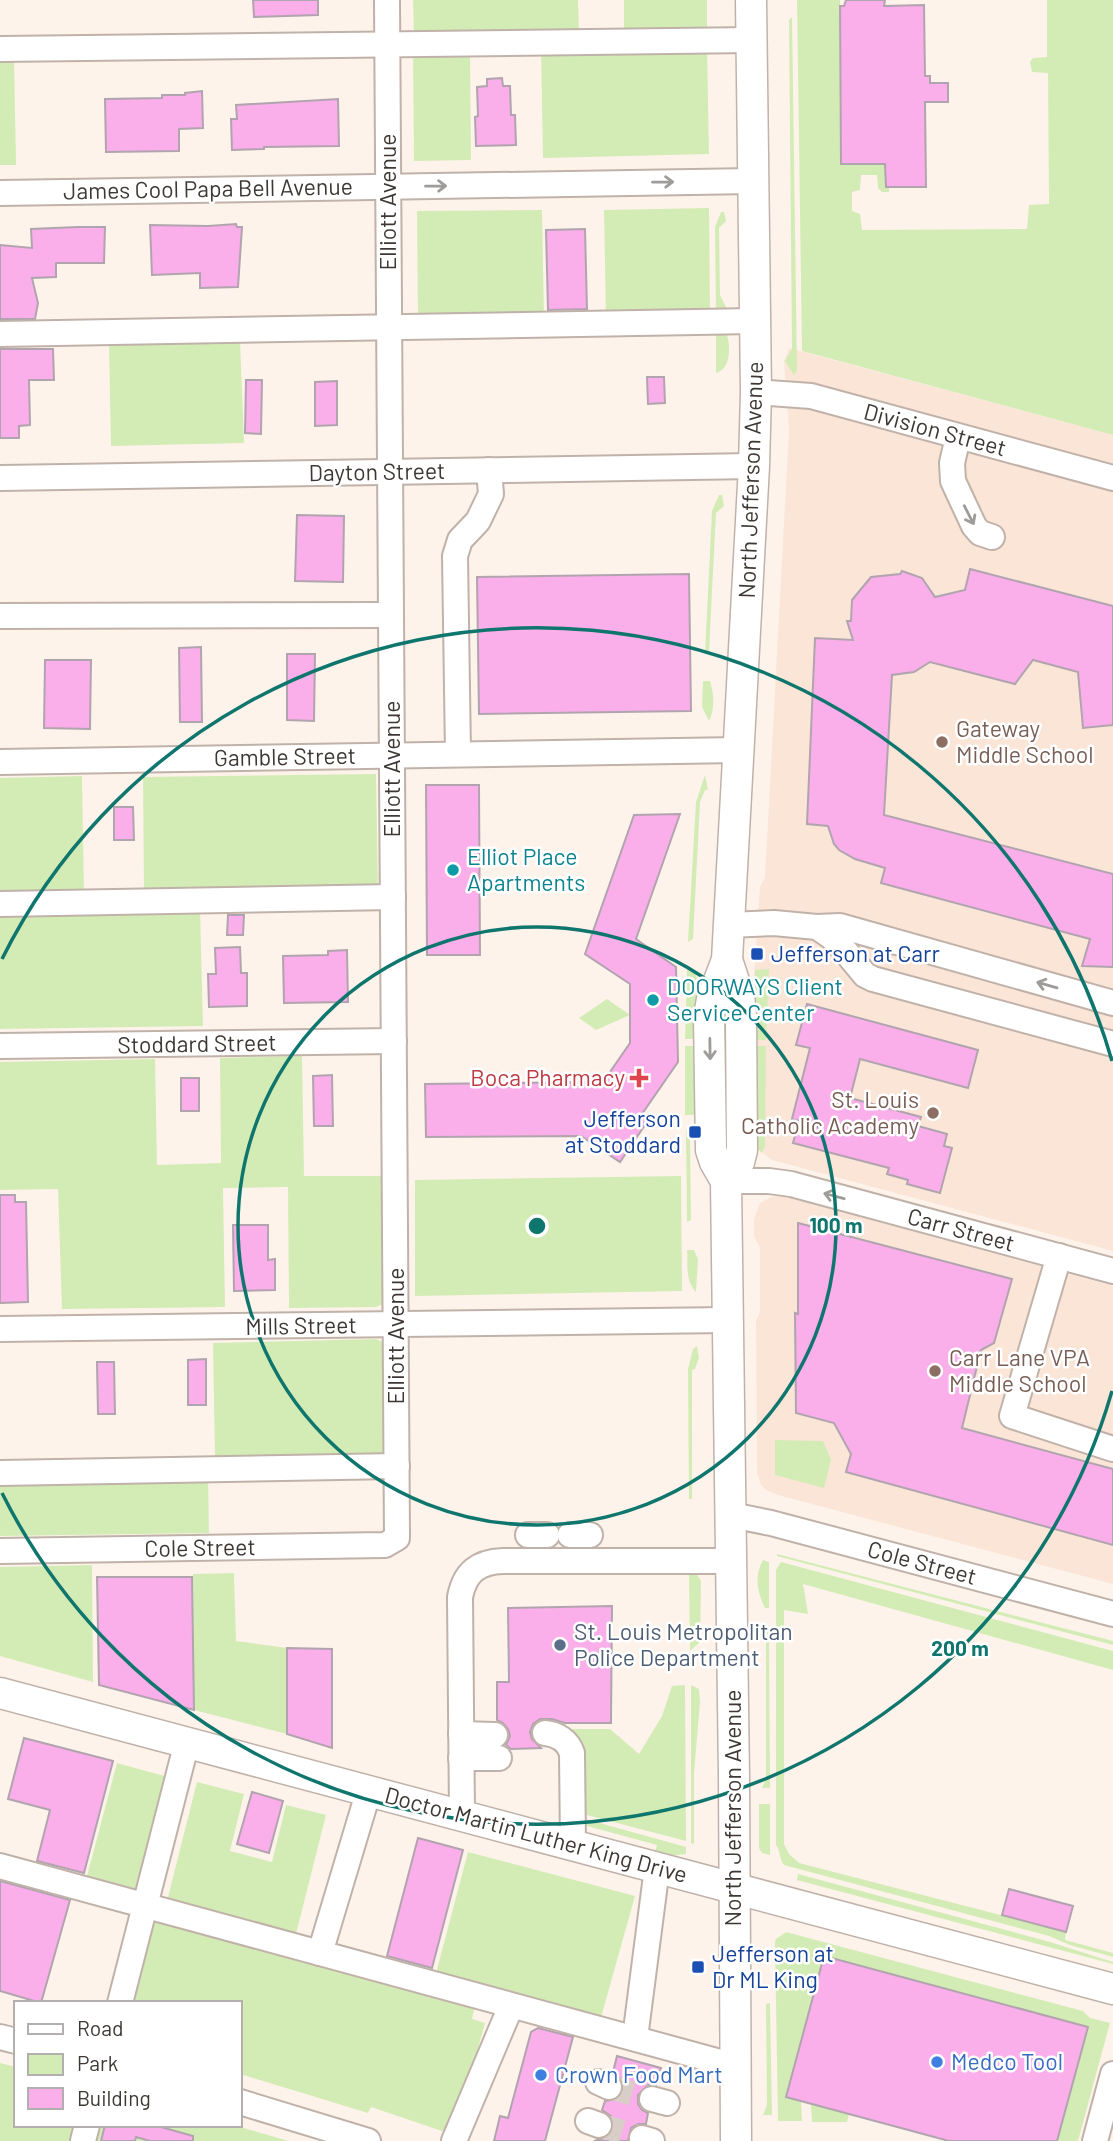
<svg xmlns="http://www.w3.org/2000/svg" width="1113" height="2141" font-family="Barlow,sans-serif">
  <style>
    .built { fill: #fbe5d7 }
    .green { fill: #d3ecb5 }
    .building { fill: #faaeea; stroke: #b1a4ae; stroke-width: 2 }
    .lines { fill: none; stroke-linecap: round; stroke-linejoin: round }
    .minor-tunnel { stroke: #d8cec7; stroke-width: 24; stroke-dasharray: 24 12; stroke-linecap: butt }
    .minor-casing { stroke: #c0b2a9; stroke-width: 28 }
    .major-casing { stroke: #c0b2a9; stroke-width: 33 }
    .minor { stroke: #fff; stroke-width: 24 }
    .major { stroke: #fff; stroke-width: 30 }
    .oneway { stroke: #9e9c9a }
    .ring { fill: none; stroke: #0f766e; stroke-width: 3.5 }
    .education-dot { fill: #8d6e63; stroke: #fff; stroke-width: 2.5 }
    .culture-dot { fill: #0f9aa8; stroke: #fff; stroke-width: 2.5 }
    .transit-dot { fill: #1a4fb4; stroke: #fff; stroke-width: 2.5 }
    .health-dot { fill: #e0444e; stroke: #fff; stroke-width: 2.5 }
    .service-dot { fill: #5c6f8a; stroke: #fff; stroke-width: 2.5 }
    .shop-dot { fill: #3f7fe0; stroke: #fff; stroke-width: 2.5 }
    .labels { text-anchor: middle; stroke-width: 5; stroke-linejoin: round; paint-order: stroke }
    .street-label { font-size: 23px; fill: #3e3835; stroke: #fff }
    .education-label { font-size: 23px; fill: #785e54; stroke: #fff; text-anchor: start }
    .culture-label { font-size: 23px; fill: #0d838f; stroke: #fff; text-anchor: start }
    .transit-label { font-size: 23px; fill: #164399; stroke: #fff; text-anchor: start }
    .health-label { font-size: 23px; fill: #be3a42; stroke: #fff; text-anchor: end }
    .service-label { font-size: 23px; fill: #4e5e75; stroke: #fff; text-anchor: start }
    .shop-label { font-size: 23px; fill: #366cbe; stroke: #fff; text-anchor: start }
    .centre { fill: #0f766e; stroke: #fff; stroke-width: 3.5 }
    .ring-label { font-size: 21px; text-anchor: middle; font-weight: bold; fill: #0f766e; stroke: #fff; stroke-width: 5; stroke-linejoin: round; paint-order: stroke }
  </style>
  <rect width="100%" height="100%" fill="#fef3eb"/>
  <g class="built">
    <polygon points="789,348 1113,435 1113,1251 772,1160 758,1150 754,975 760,887 765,877 786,485 789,431 784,361"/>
    <polygon points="783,1196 1113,1286 1113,1584 778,1495 766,1490 761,1485 757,1472 756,1321 760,1312 760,1248 754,1236 754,1219 760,1203 771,1197"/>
  </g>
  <g class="green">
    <polygon points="413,0 578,0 579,33 414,37"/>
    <polygon points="624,0 707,0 707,31 624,32"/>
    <polygon points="797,0 840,0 841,164 885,164 886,187 889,187 889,192 882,192 878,188 877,175 861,175 860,190 852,192 852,211 860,214 862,230 1027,229 1029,205 1049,204 1048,73 1032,72 1030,62 1033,58 1047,57 1047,0 1113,0 1113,435 802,351"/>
    <polygon points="792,17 797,370 794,375 785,361 792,349 789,20"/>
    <polygon points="707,46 709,154 543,158 541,48"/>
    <polygon points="413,50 470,50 471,160 414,161"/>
    <polygon points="0,58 14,58 16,165 0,165"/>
    <polygon points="709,208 710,316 606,319 604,210"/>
    <polygon points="542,210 544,320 418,322 417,211"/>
    <polygon points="721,212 724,212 726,221 719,228 720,295 727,309 726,312 716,316 715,227"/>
    <path d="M716,328L725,330C731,342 732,369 716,373Z"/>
    <polygon points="240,341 244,443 111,446 109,344"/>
    <polygon points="719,495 722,495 724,506 716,513 709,651 705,654 712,511"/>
    <path d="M703,681H710C714,694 715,709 709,721L702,707Z"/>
    <polygon points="376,774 378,890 144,893 143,777"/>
    <polygon points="705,775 708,790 705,790 700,802 693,939 688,942 696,802"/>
    <polygon points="82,776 84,895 0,896 0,778"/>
    <polygon points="200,907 203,1026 0,1029 0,909"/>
    <polygon points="687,969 694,969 697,979 696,1039 685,1039"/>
    <polygon points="769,969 766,1040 754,1040 755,970"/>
    <polygon points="607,999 630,1015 596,1030 579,1018"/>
    <polygon points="685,1046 696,1046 697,1115 685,1115"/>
    <polygon points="754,1046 766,1046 765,1147 761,1153 755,1144"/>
    <polygon points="302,1056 304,1176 382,1176 383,1304 376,1307 289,1308 288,1187 223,1188 225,1307 62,1309 58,1189 0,1190 0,1062 155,1059 157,1165 221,1163 220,1058"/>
    <polygon points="686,1130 694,1130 690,1141 691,1220 687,1222"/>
    <polygon points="681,1176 682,1291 415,1296 415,1180"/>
    <path d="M687,1250H694L698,1259L696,1292C685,1281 688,1264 687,1250Z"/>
    <polygon points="376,1339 381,1341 383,1347 385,1458 215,1460 213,1343"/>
    <polygon points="697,1346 699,1358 695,1369 692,1370 692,1499 689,1499 688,1369 693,1349"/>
    <polygon points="775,1440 823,1441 831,1460 824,1488 775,1475"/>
    <polygon points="208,1476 209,1533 0,1536 0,1479"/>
    <polygon points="777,1554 1113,1641 1113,1645 777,1556"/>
    <path d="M763,1560L769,1562V1608H765C757,1592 754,1576 763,1560Z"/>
    <path d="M781,1562L1113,1651V1670L803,1584L808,1614L784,1610V1844L789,1854L799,1863L1066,1932L1065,1940L1113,1953V1957L1070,1945L1049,1936L784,1865C779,1859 781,1852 776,1845V1570Z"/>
    <polygon points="92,1565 93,1682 0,1656 0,1567"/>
    <polygon points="689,1572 696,1573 701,1581 700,1642 690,1651"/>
    <polygon points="234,1573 236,1641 287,1648 287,1734 194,1710 193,1574"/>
    <polygon points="766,1632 769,1632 770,1788 762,1788 766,1779"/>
    <polygon points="685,1685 686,1841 579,1813 578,1752 541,1723 566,1723 566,1729 610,1729 639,1754 662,1716 672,1686"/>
    <polygon points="691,1685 699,1689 700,1702 694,1773 694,1844 691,1843"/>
    <polygon points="117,1763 168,1777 136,1893 86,1880"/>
    <polygon points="197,1782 244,1794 230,1851 272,1862 286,1805 326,1815 295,1938 166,1905"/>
    <polygon points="759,1804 770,1804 770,1855 762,1853 759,1848"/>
    <polygon points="578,1817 686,1847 686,1854 668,1856 655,1852 657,1845 587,1826 581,1824"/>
    <polygon points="468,1852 635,1896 600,2021 435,1977"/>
    <polygon points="798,1874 1050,1942 1113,1962 1113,1964 797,1880"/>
    <polygon points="152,1919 475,2005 472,2019 485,2023 455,2130 442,2131 371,2107 368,2113 240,2074 240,2003 130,2003"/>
    <polygon points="786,1932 1083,2011 1090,2018 1110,2023 1078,2141 1057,2141 786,2097 801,2101 802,2121 778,2121 775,1942 776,1939"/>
    <polygon points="770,2003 772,2115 763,2115 767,2105 766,2004"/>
    <polygon points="0,2063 16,2067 16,2125 75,2125 71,2141 0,2141"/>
    <polygon points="811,2104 849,2114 847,2122 812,2122"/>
    <polygon points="97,2125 233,2125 289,2141 93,2141"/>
  </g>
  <g class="building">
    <polygon points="253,0 318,0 318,15 254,17"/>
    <polygon points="846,0 885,0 884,6 924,5 925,76 930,76 930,83 948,83 948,102 925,102 926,187 886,187 885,164 841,164 840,6 844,6"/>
    <polygon points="502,78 503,86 510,86 511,115 515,115 516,145 476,146 475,117 478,116 477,87 487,86 487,79"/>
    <polygon points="202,91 203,128 179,129 179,151 106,152 105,99 162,98 162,95 185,95 185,93"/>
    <polygon points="338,99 339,146 264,147 264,149 232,150 231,119 237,119 236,105"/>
    <polygon points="236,224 237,227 242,227 238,287 200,288 200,273 152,275 150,225 208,226"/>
    <polygon points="78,227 105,227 104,263 56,263 56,277 32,278 38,303 35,319 0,319 0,245 32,248 31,229"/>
    <polygon points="585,229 587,309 548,310 546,230"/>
    <polygon points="0,349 53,349 54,380 29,380 30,425 19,426 19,438 0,438"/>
    <polygon points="647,377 664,377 665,403 648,404"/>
    <polygon points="246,380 262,380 261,434 245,433"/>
    <polygon points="337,381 337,425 315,426 315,382"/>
    <polygon points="297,515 344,516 343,582 295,581"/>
    <polygon points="970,569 1113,606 1113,725 1083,728 1078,672 1033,660 1015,684 930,662 914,672 892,675 884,815 1113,874 1113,967 1082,966 1090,939 881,883 885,868 855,859 839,850 834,844 828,826 807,824 815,638 853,640 847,621 851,621 852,600 871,577 900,574 902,571 922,578 935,597 965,590"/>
    <polygon points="689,574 691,711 479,714 477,577"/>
    <polygon points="201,647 202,722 180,722 179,648"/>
    <polygon points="287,654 315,654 314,721 287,720"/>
    <polygon points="45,660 91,660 90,729 44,728"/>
    <polygon points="426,785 479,785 480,955 427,955"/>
    <polygon points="114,807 133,807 134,840 114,840"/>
    <polygon points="680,814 636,939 676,967 678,1062 642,1114 649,1119 620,1162 581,1136 426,1137 425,1084 603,1082 630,1043 630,984 585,954 634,815"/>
    <polygon points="228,915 244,915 243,935 227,935"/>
    <polygon points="240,947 241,973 247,973 247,1006 209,1007 208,974 216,974 215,948"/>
    <polygon points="347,950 348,1002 284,1003 283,956 328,955 328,951"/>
    <polygon points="807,1004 978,1050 968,1088 860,1059 850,1098 921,1117 918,1126 947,1134 944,1146 952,1148 940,1193 907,1184 908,1180 887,1174 889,1168 793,1143 799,1121 792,1119 810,1048 796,1045"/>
    <polygon points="332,1075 333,1126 314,1126 313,1076"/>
    <rect x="181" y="1078" width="18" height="33"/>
    <polygon points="0,1195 15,1195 15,1202 26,1202 28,1302 0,1303"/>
    <polygon points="798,1223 1012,1279 994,1343 981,1350 962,1428 1113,1469 1113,1545 846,1472 851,1454 834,1423 796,1413 795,1313 798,1314"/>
    <polygon points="233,1225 268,1225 268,1260 275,1259 275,1290 234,1291"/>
    <polygon points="206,1359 206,1405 188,1405 188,1360"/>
    <polygon points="97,1362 114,1362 115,1414 98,1414"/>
    <polygon points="97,1577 192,1577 194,1710 99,1685"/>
    <polygon points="612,1606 611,1723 565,1723 552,1719 540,1719 533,1724 530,1732 532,1739 541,1748 511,1749 506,1745 510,1736 508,1729 503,1723 497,1720 497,1682 509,1682 508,1608"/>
    <polygon points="287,1648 332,1649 332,1748 287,1734"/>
    <polygon points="24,1738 113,1761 84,1873 37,1861 50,1810 8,1799"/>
    <polygon points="252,1792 283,1801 269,1853 237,1844"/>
    <polygon points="418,1838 463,1850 432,1968 387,1956"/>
    <polygon points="0,1881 70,1900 41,2003 0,1991"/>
    <polygon points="1009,1889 1073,1906 1066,1932 1002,1915"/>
    <polygon points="824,1956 1088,2027 1057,2141 949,2141 786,2097"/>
    <polygon points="538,2028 573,2037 545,2141 494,2141 500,2116 508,2118 531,2032"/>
    <polygon points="617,2056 661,2068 656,2085 648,2085 638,2095 638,2104 642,2110 648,2113 646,2124 638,2124 631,2128 628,2141 594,2141 608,2137 613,2129 611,2116 602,2110 605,2101 617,2099 623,2092 621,2079 613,2072"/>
    <polygon points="105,2125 154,2125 193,2136 193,2141 150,2141 136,2137 135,2141 101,2141"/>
  </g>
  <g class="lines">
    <g class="minor-tunnel">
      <polyline points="609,2087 652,2099"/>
      <polyline points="599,2125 642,2138"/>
    </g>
    <defs>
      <g id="minor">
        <polyline points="0,49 752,40"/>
        <polyline points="0,193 753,181"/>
        <polyline points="0,334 754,321"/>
        <polyline points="756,392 811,396 1113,478"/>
        <polyline points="958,437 952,463 953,481 974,526 980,533 992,537"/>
        <polyline points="0,478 754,466"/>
        <polyline points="0,616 391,615"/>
        <polyline points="458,754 455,556 460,540 478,521 491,494 489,470"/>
        <polyline points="0,762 738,750"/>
        <polyline points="0,904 393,897"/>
        <polyline points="728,925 774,923 817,927 836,940 865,975 873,979 1113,1044"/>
        <polyline points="817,927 840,926 1113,1003"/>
        <polyline points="0,1046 394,1041"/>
        <polyline points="726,1181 769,1181 791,1184 1113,1271"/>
        <polyline points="1059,1256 1012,1416 1113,1449"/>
        <polyline points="0,1329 728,1320"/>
        <polyline points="0,1473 397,1466"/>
        <polyline points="731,1515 771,1523 1113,1614"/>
        <polyline points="528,1535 547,1535"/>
        <polyline points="570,1535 590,1535"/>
        <polyline points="0,1551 385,1545 397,1538 387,0"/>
        <path d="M545,1733C557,1734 568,1741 572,1753L573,1845"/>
        <polyline points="461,1734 495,1735"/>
        <polyline points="461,1758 499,1758"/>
        <path d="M462,1815L460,1597C465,1572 478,1562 503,1561H731"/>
        <polyline points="0,1866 735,2066"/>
        <polyline points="320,1953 369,1790"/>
        <polyline points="120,2003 187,1742"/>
        <polyline points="0,2037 16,2041"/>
        <polyline points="635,2038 657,1868"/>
        <polyline points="598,2082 609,2087"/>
        <polyline points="652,2099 667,2103"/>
        <polyline points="240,2102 368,2141"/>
        <polyline points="588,2121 599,2125"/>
        <polyline points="642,2138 652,2141"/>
        <polyline points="83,2141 87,2125"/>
        <polyline points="454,2141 511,2006"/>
        <polyline points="1095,2141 1113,2074"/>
      </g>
      <g id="major">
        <polyline points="726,1181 739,1162 742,1150 741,1016 739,996 727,960"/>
        <polyline points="0,1693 1113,1989"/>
        <polyline points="736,2141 734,1778 726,1181 715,1162 711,1150 709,1016 712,999 727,960 754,466 756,392 751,0"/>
      </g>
    </defs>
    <use href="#minor" class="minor-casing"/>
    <use href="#major" class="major-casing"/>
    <use href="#minor" class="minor"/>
    <use href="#major" class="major"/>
  </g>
  <defs><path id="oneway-shaft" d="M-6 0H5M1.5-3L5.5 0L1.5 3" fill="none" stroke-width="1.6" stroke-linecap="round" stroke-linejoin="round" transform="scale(1.75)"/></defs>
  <g class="oneway">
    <use href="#oneway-shaft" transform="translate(663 182) rotate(-1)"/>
    <use href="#oneway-shaft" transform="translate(436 186) rotate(-1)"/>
    <use href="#oneway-shaft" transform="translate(969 515) rotate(63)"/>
    <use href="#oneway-shaft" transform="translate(1047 985) rotate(-164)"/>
    <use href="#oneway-shaft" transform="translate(710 1049) rotate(89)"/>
    <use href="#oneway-shaft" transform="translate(834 1196) rotate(-165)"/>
  </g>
  <g class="ring">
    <circle cx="537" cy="1226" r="299"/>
    <path d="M1112 1391A598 598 0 0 1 2 1493M2 959A598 598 0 0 1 1112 1061"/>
  </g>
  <g class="education-dot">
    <circle cx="942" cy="742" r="7"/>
    <circle cx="933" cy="1113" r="7"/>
    <circle cx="935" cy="1371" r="7"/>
  </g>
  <g class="culture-dot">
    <circle cx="453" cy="870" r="7"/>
    <circle cx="653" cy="1000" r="7"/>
  </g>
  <g class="transit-dot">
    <rect x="750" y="947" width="14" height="14" rx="3.5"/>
    <rect x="688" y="1125" width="14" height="14" rx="3.5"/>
    <rect x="691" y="1960" width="14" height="14" rx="3.5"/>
  </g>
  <path class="health-dot" d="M635.5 1067.5h7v7h7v7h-7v7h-7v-7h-7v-7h7z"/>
  <circle class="service-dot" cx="560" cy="1645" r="7"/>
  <g class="shop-dot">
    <circle cx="937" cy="2062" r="7"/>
    <circle cx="541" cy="2075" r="7"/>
  </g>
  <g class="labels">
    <g class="street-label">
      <text transform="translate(208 189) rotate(-1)" y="8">James Cool Papa Bell Avenue</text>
      <text transform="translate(388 202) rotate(-90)" y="8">Elliott Avenue</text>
      <text transform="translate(935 430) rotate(15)" y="8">Division Street</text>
      <text transform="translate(377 472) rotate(-1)" y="8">Dayton Street</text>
      <text transform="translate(751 480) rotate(-88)" y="8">North Jefferson Avenue</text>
      <text transform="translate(285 757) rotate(-1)" y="8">Gamble Street</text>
      <text transform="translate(392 769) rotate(-90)" y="8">Elliott Avenue</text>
      <text transform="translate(197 1044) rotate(-1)" y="8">Stoddard Street</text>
      <text transform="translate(961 1230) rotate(15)" y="8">Carr Street</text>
      <text transform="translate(301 1326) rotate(-1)" y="8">Mills Street</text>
      <text transform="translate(396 1336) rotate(-90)" y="8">Elliott Avenue</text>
      <text transform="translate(200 1548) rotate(-1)" y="8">Cole Street</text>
      <text transform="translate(922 1563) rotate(15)" y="8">Cole Street</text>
      <text transform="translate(733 1808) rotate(-90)" y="8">North Jefferson Avenue</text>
      <text transform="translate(536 1835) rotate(15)" y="8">Doctor Martin Luther King Drive</text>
    </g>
    <g class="education-label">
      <text x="956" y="737">Gateway<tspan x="956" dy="26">Middle School</tspan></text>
      <text x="919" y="1108" text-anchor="end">St. Louis<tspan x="919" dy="26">Catholic Academy</tspan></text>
      <text x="949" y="1366">Carr Lane VPA<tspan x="949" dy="26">Middle School</tspan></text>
    </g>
    <g class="culture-label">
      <text x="467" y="865">Elliot Place<tspan x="467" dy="26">Apartments</tspan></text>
      <text x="667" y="995">DOORWAYS Client<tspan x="667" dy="26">Service Center</tspan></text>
    </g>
    <g class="transit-label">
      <text x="771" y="962">Jefferson at Carr</text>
      <text x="681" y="1127" text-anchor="end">Jefferson<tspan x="681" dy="26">at Stoddard</tspan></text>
      <text x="712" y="1962">Jefferson at<tspan x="712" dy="26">Dr ML King</tspan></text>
    </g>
    <g class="health-label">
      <text x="625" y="1086">Boca Pharmacy</text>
    </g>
    <g class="service-label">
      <text x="574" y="1640">St. Louis Metropolitan<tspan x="574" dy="26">Police Department</tspan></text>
    </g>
    <g class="shop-label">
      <text x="951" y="2070">Medco Tool</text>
      <text x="555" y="2083">Crown Food Mart</text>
    </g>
  </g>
  <circle cx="537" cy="1226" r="10" class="centre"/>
  <g class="ring-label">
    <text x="836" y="1233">100 m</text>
    <text x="960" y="1656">200 m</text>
  </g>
  <rect x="14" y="2001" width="228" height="126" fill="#ffffff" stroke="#b2afae" stroke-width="2"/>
  <rect x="28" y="2024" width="35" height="10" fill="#ffffff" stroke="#b2afae" stroke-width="2"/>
  <text x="77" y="2036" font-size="21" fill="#3e3835">Road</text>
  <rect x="28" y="2054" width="35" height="21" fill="#d3ecb5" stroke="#b2afae" stroke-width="2"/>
  <text x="77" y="2071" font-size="21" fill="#3e3835">Park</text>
  <rect x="28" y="2088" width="35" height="21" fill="#faaeea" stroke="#b2afae" stroke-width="2"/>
  <text x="77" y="2106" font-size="21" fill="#3e3835">Building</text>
</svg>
